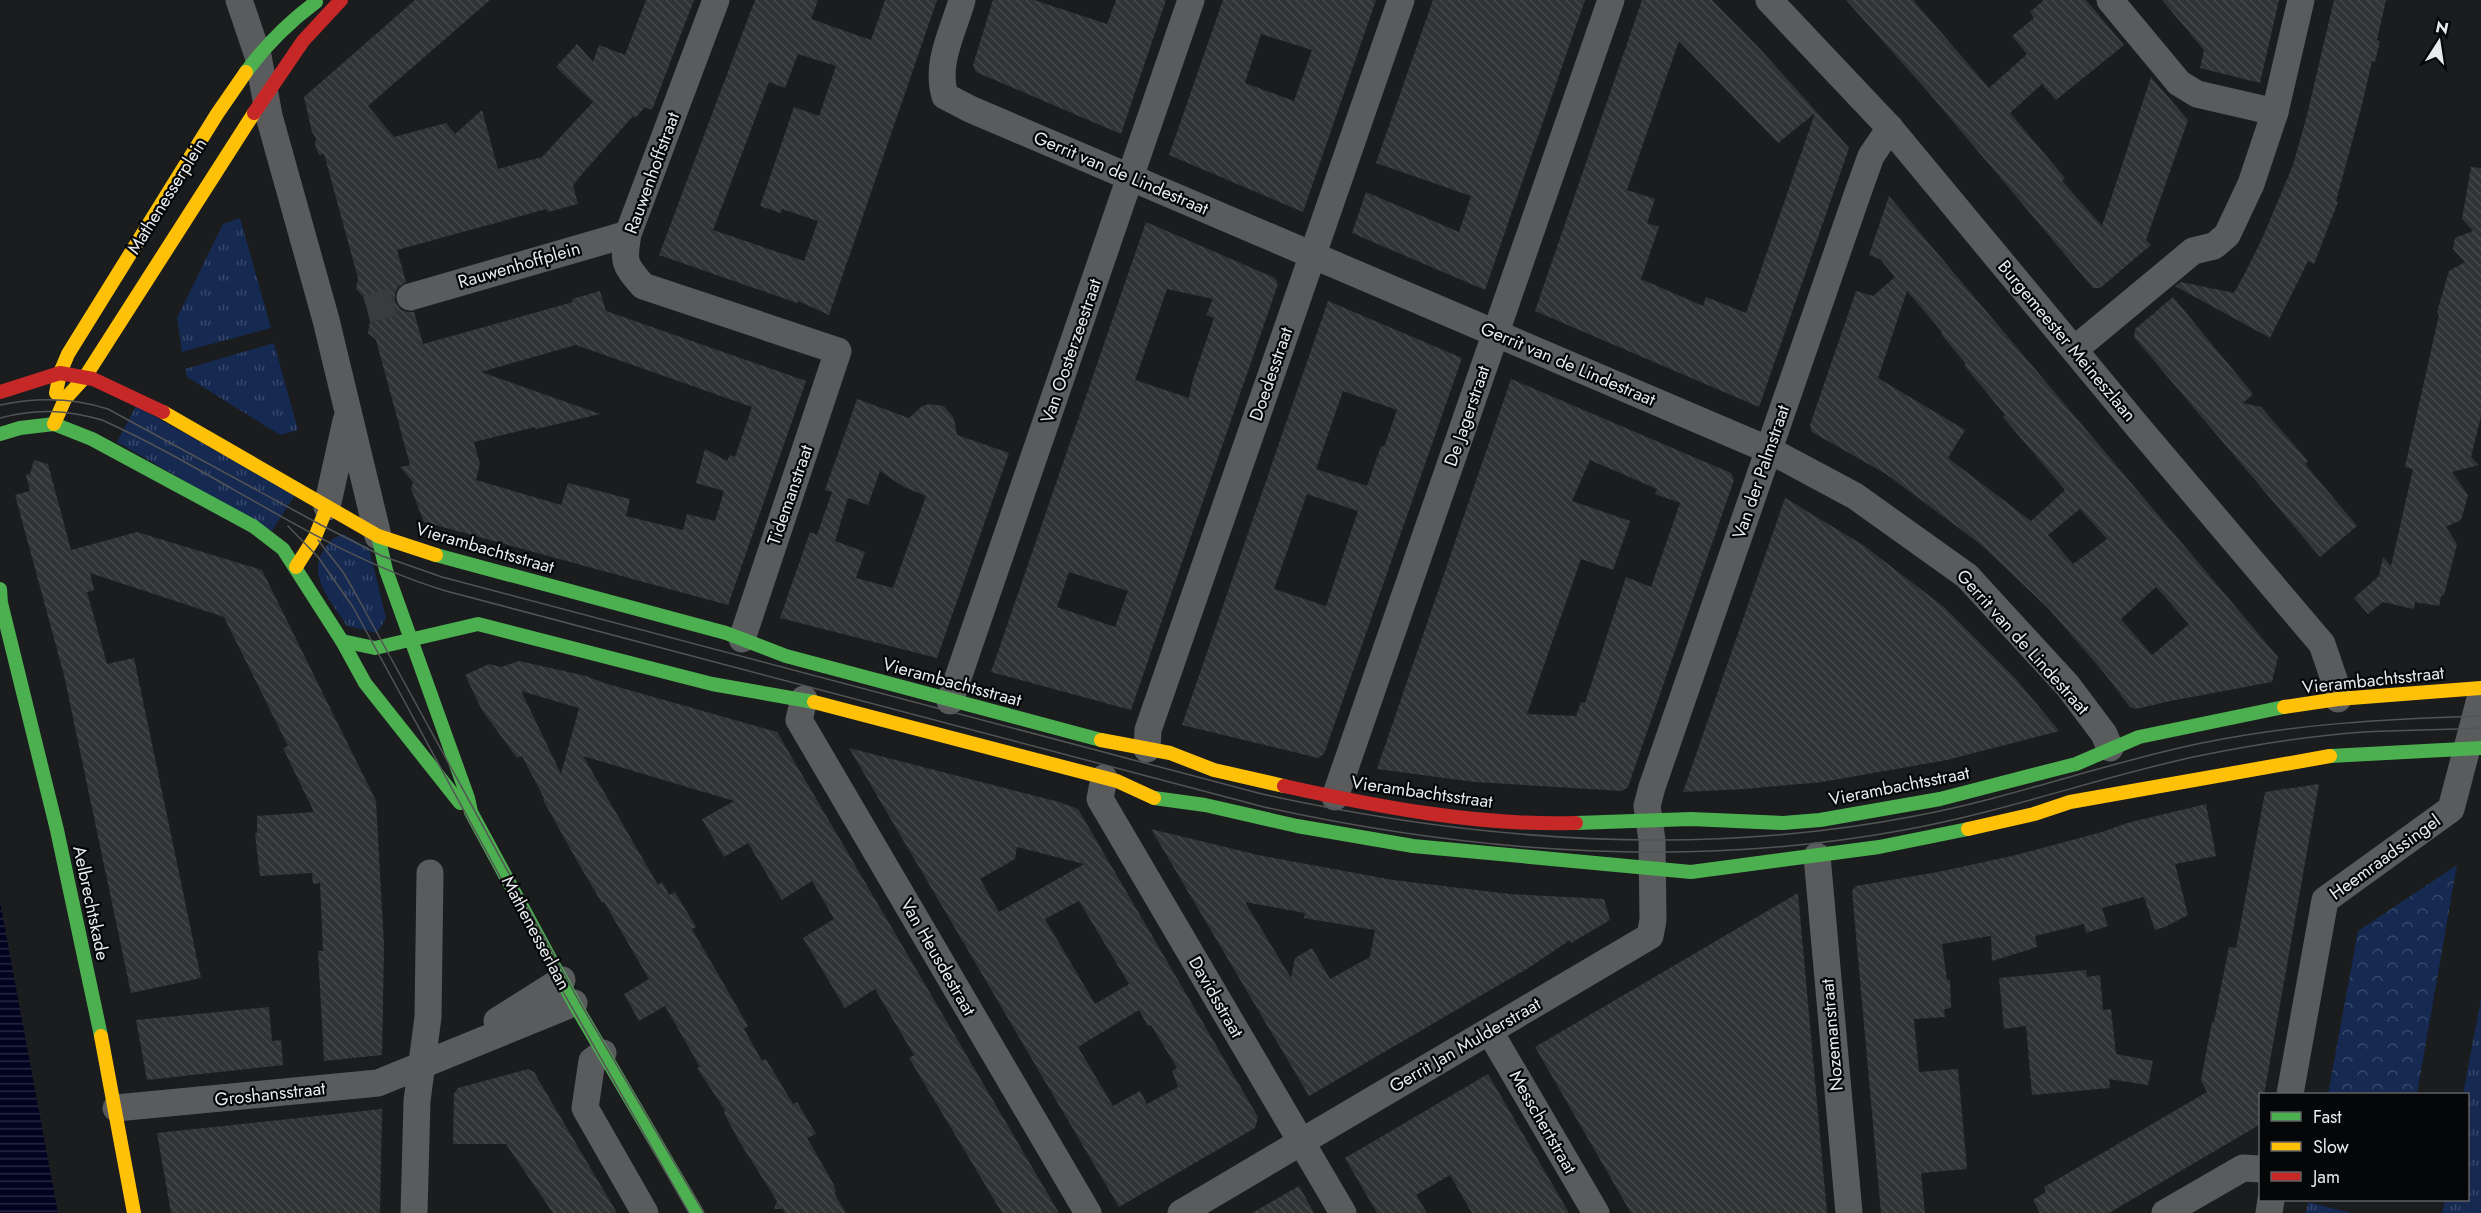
<svg xmlns="http://www.w3.org/2000/svg" width="2481" height="1213" font-family="Jost,sans-serif">
  <style>
    .grass { fill: url(#grass-tufts) }
    .park { fill: url(#park-crowns) }
    .water { fill: url(#water-rules) }
    .building { fill: url(#building-back-hatch); fill-rule: evenodd }
    .lines { fill: none; stroke-linecap: round; stroke-linejoin: round }
    .street-tunnel { stroke: #393b3d; stroke-width: 27; stroke-dasharray: 27 14; stroke-linecap: butt }
    .street { stroke: #5a5b5d; stroke-width: 27 }
    .fast { stroke: #4caf50; stroke-width: 14 }
    .slow { stroke: #ffc107; stroke-width: 14 }
    .jam { stroke: #c62828; stroke-width: 14 }
    .tram { stroke: #535455; stroke-width: 1.5 }
    .labels { text-anchor: middle; stroke-width: 4.5; stroke-linejoin: round; paint-order: stroke }
    .street-label { font-size: 18px; fill: #e8eaed; stroke: #050608 }
  </style>
  <defs>
    <pattern id="grass-tufts" width="24" height="20" patternUnits="userSpaceOnUse" patternTransform="scale(1.5)"><rect width="24" height="20" fill="#152951"/><path d="M3 7l-1-3M5 7V3M7 7l1-3M15 17l-1-3M17 17v-4M19 17l1-3" fill="none" stroke="#37486a"/></pattern>
    <pattern id="park-crowns" width="20" height="18" patternUnits="userSpaceOnUse" patternTransform="scale(1.5)"><rect width="20" height="18" fill="#152951"/><path d="M2 6a3 3 0 1 1 6 0M12 15a3 3 0 1 1 6 0" fill="none" stroke="#37486a"/></pattern>
    <pattern id="water-rules" width="6" height="5" patternUnits="userSpaceOnUse" patternTransform="scale(1.5)"><rect width="6" height="5" fill="#020320"/><path d="M0 2.5h6" fill="none" stroke="#272841"/></pattern>
    <pattern id="building-back-hatch" width="6" height="6" patternUnits="userSpaceOnUse" patternTransform="scale(1.5)"><rect width="6" height="6" fill="#323335"/><path d="M-1 5l2 2M0 0l6 6M5-1l2 2" fill="none" stroke="#464749"/></pattern>
  </defs>
  <rect width="100%" height="100%" fill="#1a1c1e"/>
  <g class="grass">
    <polygon points="240,218 271,328 182,352 177,318 223,224"/>
    <polygon points="274,343 298,430 280,435 187,377 185,369"/>
    <polygon points="136,406 295,495 272,531 117,442"/>
    <path d="M343,534L369,548L386,618L377,633L347,626C334,605 308,578 322,553C328,543 331,538 343,534Z"/>
    <polygon points="2481,999 2481,1213 2442,1213 2445,1200 2468,1200 2468,1094 2463,1094"/>
    <polygon points="2308,1202 2351,1213 2306,1213"/>
  </g>
  <polygon class="park" points="2457,865 2417,1094 2328,1094 2358,931"/>
  <polygon class="water" points="0,902 58,1213 0,1213"/>
  <g class="building">
    <path d="M415,0H490L368,106L394,137L446,123L455,134L482,110L498,169L542,157L593,102L556,67L577,44L593,62L599,45L625,55L646,0H694L652,110L645,107L635,118L633,116L582,174L573,185L578,204L548,212L546,209L397,250L406,282L398,287L395,293V301L400,309L407,312H414L423,344L573,302L572,299L600,291L606,311L806,381L728,605L424,522L411,489L413,482L400,467L410,465L376,340L368,333L370,321L367,309L363,296L356,289L358,278L324,154L319,155L315,144L316,138L312,132L304,97ZM576,345L752,407L735,457L730,455L727,461L705,449L696,483L724,491L715,521L687,514L683,530L626,516L630,499L568,483L561,505L476,480L480,464L474,442L535,427L536,429L600,414L481,372Z"/>
    <path d="M755,0H818L811,19L871,40L885,0H937L829,315L798,301L797,303L659,255ZM798,54L836,66L819,116L794,107L760,206L781,213L782,209L818,221L804,261L713,230L769,82L785,88Z"/>
    <polygon points="993,0 1034,0 1107,24 1116,0 1166,0 1121,134 976,72 973,65"/>
    <path d="M1223,0H1376L1303,212L1169,155ZM1261,34L1312,50L1294,101L1245,83Z"/>
    <polygon points="1433,0 1585,0 1485,290 1352,233 1366,192 1459,232 1471,196 1376,163"/>
    <path d="M1642,0H1712L1759,48L1849,148L1759,407L1535,311ZM1679,41L1778,143L1815,113L1746,313L1706,297L1703,306L1641,279L1659,227L1647,223L1655,199L1627,190Z"/>
    <polygon points="1846,0 1913,0 1989,88 2027,54 2012,36 2034,18 2030,12 2044,0 2086,0 2124,45 2056,100 2042,84 2010,113 2065,178 2062,181 2102,226 2151,77 2188,120 2146,240 2151,245 2100,288 2093,288 1929,93"/>
    <polygon points="2162,0 2279,0 2260,83 2200,68 2204,50"/>
    <polygon points="2334,0 2386,0 2377,40 2380,41 2375,62 2372,61 2362,105 2336,201 2338,202 2314,264 2308,261 2270,338 2175,286 2181,282 2234,293 2244,275 2262,239 2293,165 2307,115"/>
    <polygon points="2471,167 2481,168 2481,416 2471,457 2479,465 2452,472 2468,495 2461,520 2446,527 2457,544 2444,595 2441,596 2439,606 2415,602 2414,609 2383,602 2368,614 2354,598 2379,576 2383,557 2391,566 2413,469 2405,467 2439,315 2437,312 2449,271 2465,262 2453,249 2455,238 2473,231 2462,219"/>
    <path d="M1889,196L2278,657L2272,682L2170,701L2136,709L2130,707L2105,674L2048,608L1979,543L1886,474L1812,432L1810,425L1856,291L1873,296L1895,277L1880,259L1869,255ZM1907,291L1942,332L1941,334L1966,364L1964,365L2005,415L2003,417L2065,490L2031,521L1948,458L1965,430L1878,378ZM2080,509L2107,539L2073,564L2048,535ZM2156,587L2189,624L2152,655L2121,619Z"/>
    <path d="M1146,222L1275,278L1278,284L1131,710L991,672ZM1167,289L1213,299L1206,315L1214,318L1193,379L1189,398L1135,380ZM1069,572L1128,591L1115,627L1057,607Z"/>
    <polygon points="2173,297 2253,394 2243,403 2261,407 2308,461 2305,464 2357,526 2320,557 2134,337 2135,329"/>
    <path d="M1328,301L1462,358L1324,754L1318,758L1182,725ZM1343,391L1397,410L1384,447L1381,446L1367,486L1316,469ZM1307,494L1358,511L1326,606L1274,589Z"/>
    <path d="M1511,379L1731,473L1734,480L1628,787L1622,791L1475,782L1377,769ZM1590,460L1657,489L1655,494L1680,503L1651,587L1626,577L1585,703L1581,702L1576,716L1527,714L1581,559L1613,570L1630,521L1572,501Z"/>
    <path d="M857,399L909,418L922,406L929,404L944,406L954,418L957,435L1009,453L937,658L780,618L810,532L817,535L832,492L825,490ZM880,471L904,487L926,496L893,588L856,578L865,552L835,541L848,498L868,505Z"/>
    <polygon points="34,460 48,464 71,550 137,532 262,570 376,801 384,946 382,1055 324,1061 318,951 323,951 320,883 313,884 312,873 260,876 255,833 257,833 257,816 314,812 283,748 288,746 224,617 90,573 94,590 87,592 107,664 134,658 201,978 131,993 64,675 15,495 30,491 26,475 30,474"/>
    <polygon points="1785,498 1863,545 1944,607 2016,679 2059,731 1947,760 1822,782 1745,789 1683,792"/>
    <path d="M519,661L586,676L604,683L777,732L1059,1213H1002L909,1058L914,1055L875,989L845,1008L803,938L834,919L812,881L782,900L748,843L724,857L702,819L734,801L583,756L658,885L662,882L669,895L675,892L696,927L692,929L748,1026L744,1029L762,1061L766,1059L793,1104L797,1102L816,1134L807,1138L833,1183L836,1192L834,1193L846,1213H785L783,1209H774L777,1201L739,1141L724,1113L725,1110L697,1068L700,1067L665,1006L639,1021L624,994L649,979L604,902L602,903L576,859L543,800L544,798L522,756L517,758L482,710L465,675L489,664L501,667ZM521,691L579,708L561,774Z"/>
    <path d="M849,748L1059,802L1078,809L1258,1117L1255,1128L1119,1207ZM1017,847L1084,864L999,912L980,879L1015,859ZM1079,901L1129,984L1095,1004L1045,919ZM1139,1010L1148,1026L1151,1025L1177,1068L1172,1071L1178,1087L1147,1104L1140,1091L1113,1106L1078,1047Z"/>
    <polygon points="2319,784 2264,1095 2260,1095 2259,1125 2109,1213 2040,1213 2033,1200 2046,1192 2044,1187 2207,1092 2201,1080 2212,1022 2214,1022 2229,947 2236,948 2265,792"/>
    <polygon points="2206,804 2216,856 2175,864 2188,915 2165,927 2155,930 2144,897 2102,908 2108,926 2086,933 2084,924 2035,936 2037,947 1992,961 1991,936 1942,944 1947,980 1950,980 1951,1008 1944,1009 1945,1017 1914,1019 1919,1072 1958,1069 1967,1169 1921,1173 1925,1213 1881,1213 1852,891 1856,886 1938,872 2016,855 2102,832 2127,823"/>
    <path d="M1151,829L1258,855L1393,880L1510,894L1604,899L1610,920L1571,943L1570,940L1530,967L1309,1096ZM1245,902L1305,913L1304,918L1375,930L1370,957L1330,979L1312,948L1295,958L1291,978Z"/>
    <polygon points="1798,893 1827,1213 1631,1213 1535,1047"/>
    <polygon points="2086,970 2087,977 2100,975 2103,1010 2111,1009 2116,1054 2153,1061 2148,1085 2109,1079 2110,1088 2032,1095 2026,1026 2004,1029 1999,978"/>
    <polygon points="269,1007 272,1041 281,1040 283,1065 147,1080 136,1020"/>
    <polygon points="528,1069 534,1072 617,1213 553,1213 506,1144 453,1144 454,1094 458,1088"/>
    <polygon points="1488,1074 1569,1213 1472,1213 1450,1175 1416,1195 1427,1213 1377,1213 1345,1158"/>
    <polygon points="382,1109 380,1213 171,1213 157,1133"/>
    <polygon points="1299,1186 1314,1213 1252,1213"/>
  </g>
  <g class="lines">
    <polyline class="street-tunnel" points="367,309 410,297"/>
    <g class="street">
      <polyline points="239,0 258,56 269,116 326,320 378,536"/>
      <path d="M716,0L628,234C623,263 624,264 643,286L838,351L742,639"/>
      <path d="M962,0C953,32 935,63 945,96L970,109L1769,450L1855,496L1967,576L2068,686L2104,734L2110,748"/>
      <polyline points="1769,0 1890,128 2138,427 2322,644 2336,685 2338,699"/>
      <polyline points="2110,0 2179,83 2197,94 2275,112"/>
      <polyline points="410,297 628,234"/>
      <polyline points="2075,349 2193,251 2214,246 2227,235 2251,184 2275,112 2301,0"/>
      <polyline points="327,507 346,421"/>
      <polyline points="804,699 799,720 1088,1213"/>
      <polyline points="950,701 1191,0"/>
      <polyline points="1147,749 1148,730 1401,0"/>
      <polyline points="1104,778 1100,799 1343,1213"/>
      <polyline points="1335,797 1611,0"/>
      <polyline points="1817,856 1849,1213"/>
      <polyline points="497,1021 562,980"/>
      <polyline points="1490,1032 1596,1213"/>
      <polyline points="603,1053 592,1061 585,1108 645,1213"/>
      <polyline points="2290,1094 2325,900 2451,809 2481,695"/>
      <polyline points="116,1108 378,1083 574,1003"/>
      <polyline points="414,1213 417,1101 428,1017 430,873"/>
      <polyline points="1181,1213 1650,936 1653,920 1652,840 1647,806 1652,787 1857,195 1871,156 1890,128"/>
      <polyline points="2165,1213 2243,1168 2260,1169"/>
      <polyline points="2269,1213 2271,1200"/>
    </g>
    <g class="fast">
      <path d="M246,72C266,45 289,22 316,2"/>
      <polyline points="0,434 20,428 54,424 92,439 253,526 283,549 342,641 365,683 460,803"/>
      <polyline points="378,536 386,570 468,798 471,812 574,1003 697,1213"/>
      <polyline points="436,555 726,633 786,656 1101,740"/>
      <polyline points="0,589 1,603 57,830 101,1036"/>
      <polyline points="342,641 375,648 478,624 712,684 814,702"/>
      <polyline points="2330,756 2481,748"/>
      <polyline points="1154,798 1205,805 1297,826 1413,846 1691,872 1879,847 1968,829"/>
      <polyline points="1576,823 1691,819 1783,823 1820,820 1940,799 2076,764 2139,737 2284,707"/>
    </g>
    <g class="slow">
      <polyline points="56,393 60,373 68,354 217,114 246,72"/>
      <polyline points="163,412 378,536 436,555"/>
      <polyline points="54,424 65,399 85,377 254,113"/>
      <polyline points="296,567 315,537 327,507"/>
      <polyline points="814,702 1117,781 1154,798"/>
      <polyline points="2284,707 2338,699 2481,688"/>
      <polyline points="1101,740 1170,753 1214,770 1284,786"/>
      <polyline points="1968,829 2034,814 2070,802 2330,756"/>
      <polyline points="101,1036 134,1213"/>
    </g>
    <g class="jam">
      <polyline points="254,113 303,41 341,0"/>
      <polyline points="0,392 60,373 93,379 163,412"/>
      <path d="M1284,786C1379,807 1479,826 1576,823"/>
    </g>
    <g class="tram">
      <path d="M0,405C37,397 71,397 108,409L321,525L382,556L442,577L1262,794C1475,841 1699,858 1915,816C2011,798 2102,764 2197,744C2292,724 2385,719 2481,716"/>
      <path d="M0,418C36,408 67,410 102,420C220,473 321,553 446,591L1264,807C1473,853 1693,869 1904,830C2004,812 2099,777 2198,756C2252,745 2308,736 2363,732C2403,730 2442,730 2481,728"/>
      <polyline points="288,526 318,557 353,607 558,983 689,1213"/>
      <polyline points="318,540 343,572 353,589 579,1001 704,1213"/>
    </g>
  </g>
  <g class="labels">
    <g class="street-label">
      <text transform="translate(652 173) rotate(-70)" y="6">Rauwenhoffstraat</text>
      <text transform="translate(1121 173) rotate(23)" y="6">Gerrit van de Lindestraat</text>
      <text transform="translate(167 196) rotate(-58)" y="6">Mathenesserplein</text>
      <text transform="translate(519 265) rotate(-16)" y="6">Rauwenhoffplein</text>
      <text transform="translate(2067 341) rotate(50)" y="6">Burgemeester Meineszlaan</text>
      <text transform="translate(1071 351) rotate(-71)" y="6">Van Oosterzeestraat</text>
      <text transform="translate(1568 364) rotate(23)" y="6">Gerrit van de Lindestraat</text>
      <text transform="translate(1271 374) rotate(-71)" y="6">Doedesstraat</text>
      <text transform="translate(1467 416) rotate(-71)" y="6">De Jagerstraat</text>
      <text transform="translate(1761 472) rotate(-71)" y="6">Van der Palmstraat</text>
      <text transform="translate(790 495) rotate(-71)" y="6">Tidemanstraat</text>
      <text transform="translate(485 548) rotate(16)" y="6">Vierambachtsstraat</text>
      <text transform="translate(2023 642) rotate(48)" y="6">Gerrit van de Lindestraat</text>
      <text transform="translate(2373 680) rotate(-6)" y="6">Vierambachtsstraat</text>
      <text transform="translate(952 682) rotate(15)" y="6">Vierambachtsstraat</text>
      <text transform="translate(1899 786) rotate(-11)" y="6">Vierambachtsstraat</text>
      <text transform="translate(1422 792) rotate(8)" y="6">Vierambachtsstraat</text>
      <text transform="translate(2385 857) rotate(-36)" y="6">Heemraadssingel</text>
      <text transform="translate(91 903) rotate(78)" y="6">Aelbrechtskade</text>
      <text transform="translate(536 933) rotate(62)" y="6">Mathenesserlaan</text>
      <text transform="translate(938 957) rotate(60)" y="6">Van Heusdestraat</text>
      <text transform="translate(1216 997) rotate(60)" y="6">Davidsstraat</text>
      <text transform="translate(1832 1035) rotate(-95)" y="6">Nozemanstraat</text>
      <text transform="translate(1465 1045) rotate(-30)" y="6">Gerrit Jan Mulderstraat</text>
      <text transform="translate(270 1094) rotate(-6)" y="6">Groshansstraat</text>
      <text transform="translate(1543 1122) rotate(60)" y="6">Messchertstraat</text>
    </g>
  </g>
  <rect x="2259" y="1093" width="210" height="108" fill="#050608" stroke="#606164" stroke-width="1.5"/>
  <rect x="2271" y="1112" width="30" height="9" fill="#4caf50" stroke="#606164" stroke-width="1.5"/>
  <text x="2313" y="1123" font-size="18" fill="#e8eaed">Fast</text>
  <rect x="2271" y="1142" width="30" height="9" fill="#ffc107" stroke="#606164" stroke-width="1.5"/>
  <text x="2313" y="1153" font-size="18" fill="#e8eaed">Slow</text>
  <rect x="2271" y="1172" width="30" height="9" fill="#c62828" stroke="#606164" stroke-width="1.5"/>
  <text x="2313" y="1183" font-size="18" fill="#e8eaed">Jam</text>
  <g transform="translate(2439 42) rotate(12)" stroke="#050608" stroke-width="4.5" paint-order="stroke">
  <path d="M0-4.5L10 22L0 15L-10 22Z" fill="#e8eaed"/>
  <text y="-9" font-size="16" font-weight="bold" text-anchor="middle" fill="#e8eaed">N</text>
  </g>
</svg>
